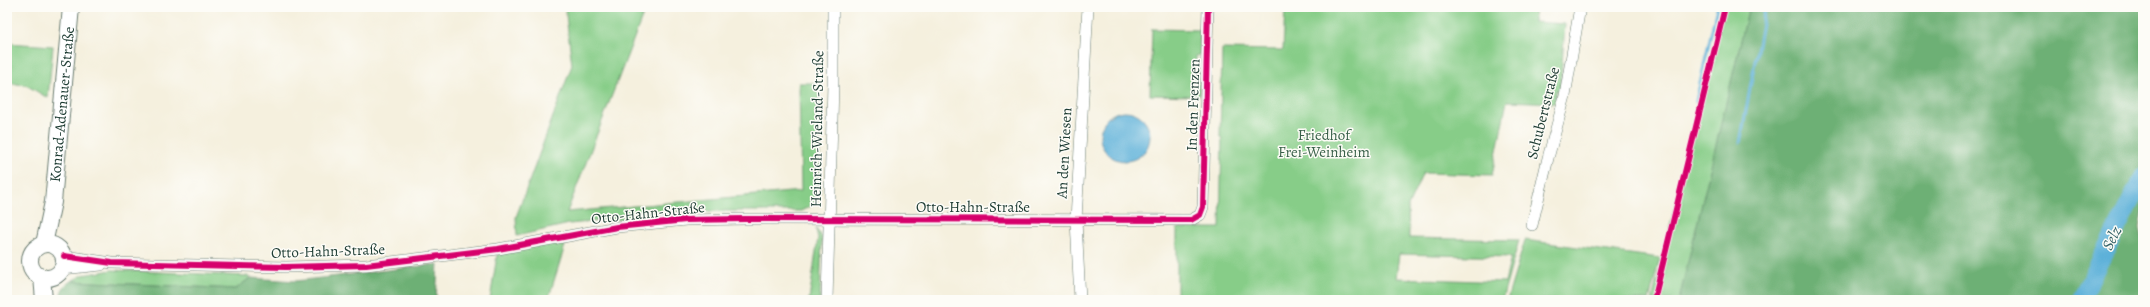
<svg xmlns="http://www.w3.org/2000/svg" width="2150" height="307" font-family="Alegreya,serif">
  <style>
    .green { fill: #87cd88; stroke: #53855e; fill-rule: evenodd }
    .forest { fill: #6db074; stroke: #467654 }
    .water { fill: #5db1d9; stroke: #3e7786 }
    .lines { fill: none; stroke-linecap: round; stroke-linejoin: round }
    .stream { stroke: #5db1d9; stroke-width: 3 }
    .river { stroke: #5db1d9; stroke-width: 18 }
    .minor-casing { stroke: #6a7c70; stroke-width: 12 }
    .secondary-casing { stroke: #6a7c70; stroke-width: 18 }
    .minor { stroke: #fff; stroke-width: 11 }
    .secondary { stroke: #fff; stroke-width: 16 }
    .cycleway-casing { stroke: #fdfcf7; stroke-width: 8 }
    .cycleway { stroke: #d6006c; stroke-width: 6 }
    .labels { text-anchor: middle; stroke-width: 3; stroke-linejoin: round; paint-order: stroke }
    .street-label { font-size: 15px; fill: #1f3d34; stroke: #fdfcf7 }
    .park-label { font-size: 15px; fill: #396149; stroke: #fdfcf7 }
    .water-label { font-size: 16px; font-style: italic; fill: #326066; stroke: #fdfcf7 }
  </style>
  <rect width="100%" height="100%" fill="#fdfcf7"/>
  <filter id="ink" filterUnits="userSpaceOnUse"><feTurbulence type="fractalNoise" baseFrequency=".025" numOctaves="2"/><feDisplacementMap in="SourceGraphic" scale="8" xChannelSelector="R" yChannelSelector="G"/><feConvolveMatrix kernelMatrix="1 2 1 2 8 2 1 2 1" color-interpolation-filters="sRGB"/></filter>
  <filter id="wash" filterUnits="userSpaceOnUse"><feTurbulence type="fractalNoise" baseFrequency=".012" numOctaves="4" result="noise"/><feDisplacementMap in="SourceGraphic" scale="16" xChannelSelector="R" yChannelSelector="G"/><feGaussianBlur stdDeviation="0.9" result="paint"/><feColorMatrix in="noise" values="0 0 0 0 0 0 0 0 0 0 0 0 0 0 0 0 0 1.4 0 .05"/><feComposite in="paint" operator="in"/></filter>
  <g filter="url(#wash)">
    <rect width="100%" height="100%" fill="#f5f0de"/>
    <g class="green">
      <polygon points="565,7 646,7 567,212 801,191 799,83 819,83 820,193 811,206 801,211 670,211 623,219 569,224 517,236 516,217 572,65"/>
      <path d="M1285,7H1335L1415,11V7H1535L1534,22L1565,24L1560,90H1556L1555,103L1507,101L1492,175L1423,173L1408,206L1409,238L1519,240L1502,300L1177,299V228H1220L1222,138L1220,137L1222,49L1283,50ZM1399,254L1511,257L1505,282L1396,278Z"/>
      <polygon points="1724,7 1749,7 1679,300 1652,300"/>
      <polygon points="1152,29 1200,30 1200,55 1196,56 1196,73 1200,73 1199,96 1150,95"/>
      <polygon points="7,43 53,46 48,98 26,85 7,83"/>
      <polygon points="816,229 822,237 820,300 809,300 818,238"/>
      <polygon points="568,236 548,300 490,300 498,249"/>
      <polygon points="1525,240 1660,258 1649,300 1507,300"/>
      <polygon points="112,270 247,276 250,278 236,289 71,281 83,275"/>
    </g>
    <g class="forest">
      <polygon points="1749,7 2143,7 2143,208 2139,228 2143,244 2143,300 1679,300"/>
      <path d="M438,264L436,300H60C61,290 63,286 71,281L236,289L250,278L296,281Z"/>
    </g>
    <circle class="water" cx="1125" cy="136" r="25"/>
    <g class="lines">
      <g class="stream">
        <polyline points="1696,101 1717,7"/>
        <polyline points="1740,143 1765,7"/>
      </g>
      <polyline class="river" points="2080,300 2143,177"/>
    </g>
  </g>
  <g filter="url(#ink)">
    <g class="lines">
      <defs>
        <g id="minor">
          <polyline points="1532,225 1548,158 1565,96 1580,7"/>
          <polyline points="64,256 112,263 286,267 366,265 498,249 617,227 686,220 745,219 1191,220 1200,215 1203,207 1208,7"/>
          <polyline points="62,269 101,265"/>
          <polyline points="827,300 833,84 833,7"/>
          <polyline points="1080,300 1076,220 1088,7"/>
        </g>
        <g id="secondary">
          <circle cx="47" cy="261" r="17"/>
          <path id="s1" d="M44,244L53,202L71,7"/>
          <polyline points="42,277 44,300"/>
        </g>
      </defs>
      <use href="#minor" class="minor-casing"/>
      <use href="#secondary" class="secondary-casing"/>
      <use href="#minor" class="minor"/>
      <use href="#secondary" class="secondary"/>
      <defs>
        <g id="cycleway">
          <polyline points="64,256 112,263 286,267 366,265 498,249 617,227 686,220 745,219 1191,220 1200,215 1203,207 1208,7"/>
          <polyline points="1654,300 1725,7"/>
        </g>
      </defs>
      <use href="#cycleway" class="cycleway-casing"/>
      <use href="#cycleway" class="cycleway"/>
    </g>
  </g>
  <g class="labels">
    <g class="street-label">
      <text dy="5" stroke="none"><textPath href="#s1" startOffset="141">Konrad-Adenauer-Straße</textPath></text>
      <text transform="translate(1193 105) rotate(-88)" y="5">In den Frenzen</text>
      <text transform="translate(1543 113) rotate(-76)" y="5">Schubertstraße</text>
      <text transform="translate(817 129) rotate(-89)" y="5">Heinrich-Wieland-Straße</text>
      <text transform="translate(1064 153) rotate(-87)" y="5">An den Wiesen</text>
      <text x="973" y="212">Otto-Hahn-Straße</text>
      <text transform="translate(648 213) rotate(-6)" y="5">Otto-Hahn-Straße</text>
      <text transform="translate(328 251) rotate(-2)" y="5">Otto-Hahn-Straße</text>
    </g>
    <g class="park-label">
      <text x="1324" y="140">Friedhof<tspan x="1324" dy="17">Frei-Weinheim</tspan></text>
    </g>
    <g class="water-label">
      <text transform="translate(2111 238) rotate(-63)" y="6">Selz</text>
    </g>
  </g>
  <rect width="2150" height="307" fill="none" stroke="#fdfcf7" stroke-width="24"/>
</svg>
